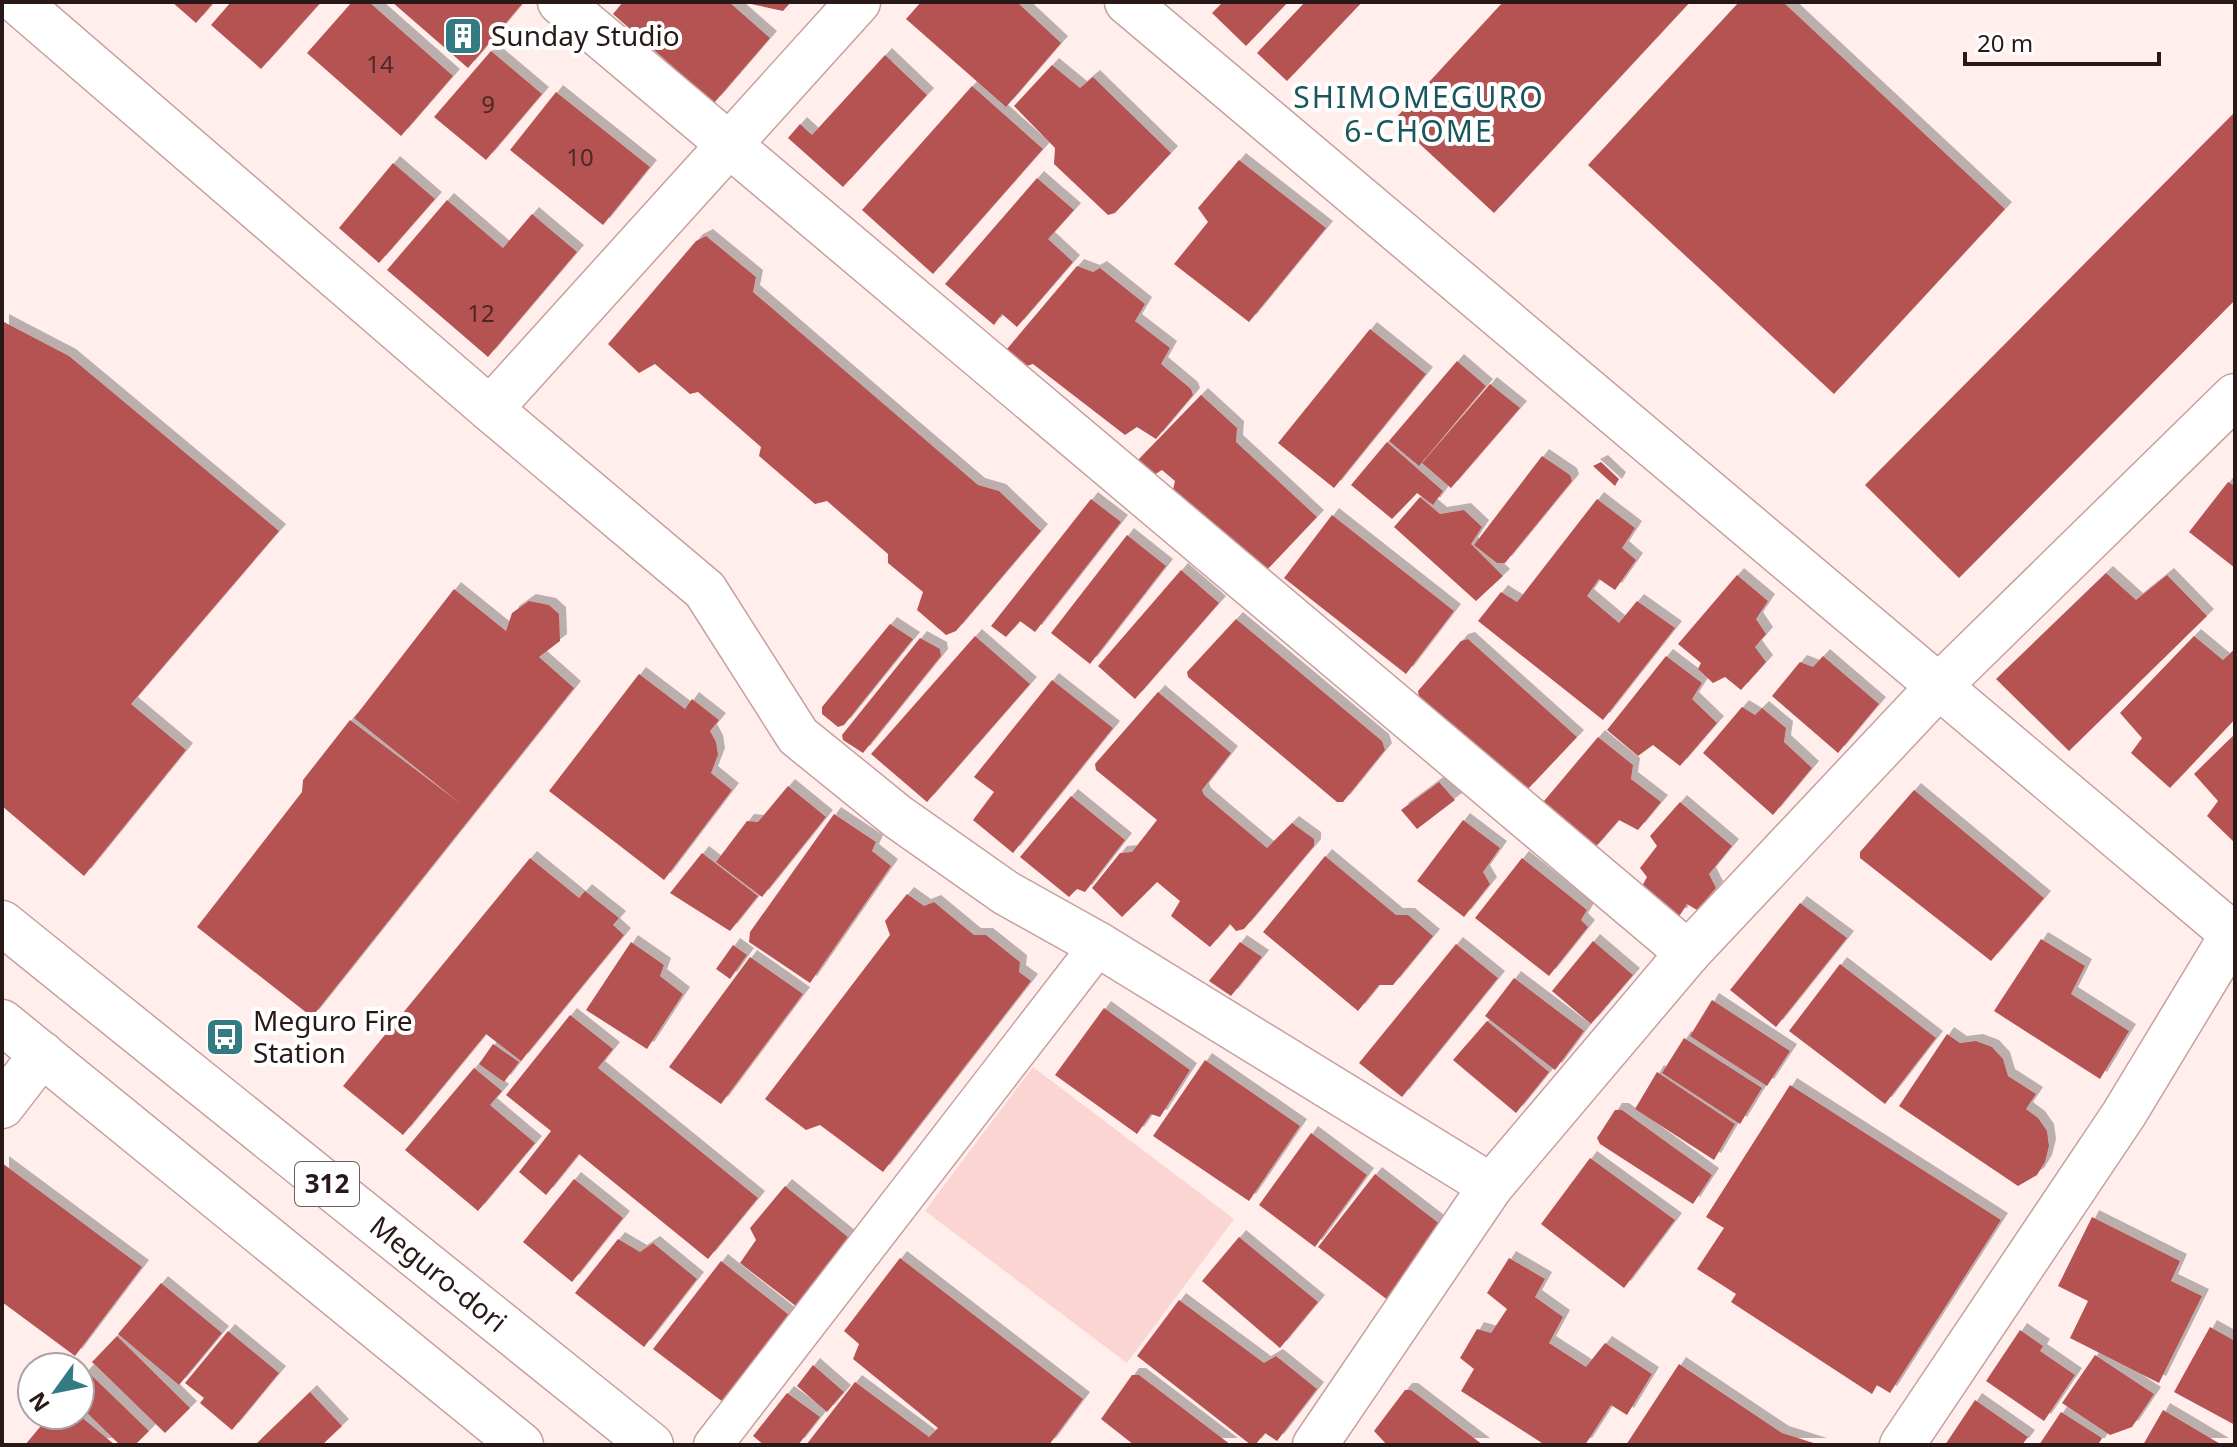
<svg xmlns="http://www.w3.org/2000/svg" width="2237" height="1447" font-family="'Noto Sans',sans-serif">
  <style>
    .green { fill: #fad5d2 }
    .building { fill: #b45351; filter: url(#shadow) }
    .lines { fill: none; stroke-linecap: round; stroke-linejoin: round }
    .lane-casing { stroke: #c8a09e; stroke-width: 41 }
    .street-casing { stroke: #c8a09e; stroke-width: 47 }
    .secondary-casing { stroke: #c8a09e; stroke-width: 47 }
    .primary-casing { stroke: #c8a09e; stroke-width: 47 }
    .lane { stroke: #fff; stroke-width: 38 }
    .street { stroke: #fff; stroke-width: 44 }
    .secondary { stroke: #fff; stroke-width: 44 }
    .primary { stroke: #fff; stroke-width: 44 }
    .labels { text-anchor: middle; stroke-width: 8; stroke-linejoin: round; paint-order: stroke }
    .number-label { font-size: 24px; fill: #4b2826 }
    .shield { fill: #fff; stroke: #685e5d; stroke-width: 2 }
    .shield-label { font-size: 26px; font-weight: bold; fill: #281918 }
    .poi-label { font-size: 28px; fill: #281918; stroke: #fff; text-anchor: start }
    .street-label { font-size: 28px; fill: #281918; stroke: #fff }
    .neighbourhood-label { font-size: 30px; letter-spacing: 2px; fill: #1a565b; stroke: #fff }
  </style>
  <defs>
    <filter id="shadow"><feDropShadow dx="7" dy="-7" stdDeviation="0" flood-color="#0004"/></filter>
  </defs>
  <rect width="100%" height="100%" fill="#ffeeec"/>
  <polygon class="green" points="1033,1067 1234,1219 1127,1363 925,1211"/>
  <g class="building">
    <polygon points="172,2 214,2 196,23"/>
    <polygon points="231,2 321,2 261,69 211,25"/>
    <polygon points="352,2 369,2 453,76 401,136 307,53"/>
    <polygon points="392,2 520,2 522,4 468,68"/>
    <polygon points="623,2 729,2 770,38 714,103 613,14"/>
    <polygon points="742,2 791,2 783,11"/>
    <polygon points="921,2 1017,2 1061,43 1006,107 906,19"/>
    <polygon points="1223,2 1288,2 1246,46 1212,13"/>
    <polygon points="1305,2 1362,2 1287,81 1257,53"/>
    <polygon points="1503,2 1690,2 1494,213 1394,120"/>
    <polygon points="1739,2 1783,2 2005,209 1834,394 1588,165"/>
    <polygon points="491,51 542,94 486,160 434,117"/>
    <polygon points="885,55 927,95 843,187 788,138 800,124 812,135"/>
    <polygon points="1052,65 1080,88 1093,77 1171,153 1115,213 1108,215 1054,164 1055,148 1014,106"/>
    <polygon points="972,86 1043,149 933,274 862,210"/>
    <polygon points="556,92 650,167 603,225 510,150"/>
    <polygon points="2235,112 2235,300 1959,578 1865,485"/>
    <polygon points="1239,160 1326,228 1249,322 1174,264 1208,222 1198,208"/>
    <polygon points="393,163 435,199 379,263 339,228"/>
    <polygon points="1037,178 1074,210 1048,239 1073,262 1017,327 1002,314 994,325 945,284"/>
    <polygon points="447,200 503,248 532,214 577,252 488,357 387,270"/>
    <polygon points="706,236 756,277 753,292 978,485 999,491 1041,531 956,631 946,635 917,610 923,592 888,563 888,554 827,501 815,504 759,456 761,447 698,392 690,394 655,364 639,373 608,344 696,241"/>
    <polygon points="1077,266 1093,272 1100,268 1145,304 1135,321 1170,348 1161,364 1191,389 1193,395 1156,439 1137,427 1125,435 1033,364 1023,367 1007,349"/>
    <polygon points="2,321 69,356 279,531 131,704 186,750 84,876 2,806"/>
    <polygon points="1370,329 1426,374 1334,488 1278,443"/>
    <polygon points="1457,361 1486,386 1419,466 1389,441"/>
    <polygon points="1490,384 1520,408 1451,488 1422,463"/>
    <polygon points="1201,395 1237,428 1236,442 1317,517 1263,574 1173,490 1175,481 1162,470 1149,478 1137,461"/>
    <polygon points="1387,442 1443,491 1433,505 1417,493 1392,519 1351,485"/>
    <polygon points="1542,456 1570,475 1572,481 1505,563 1497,563 1474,545"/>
    <polygon points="1601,462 1619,479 1615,486 1593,466"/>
    <polygon points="2228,482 2235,486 2235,568 2189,532"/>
    <polygon points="1420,497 1440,514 1464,510 1482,527 1471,544 1503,576 1476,601 1394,527"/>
    <polygon points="1091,499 1121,522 1035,632 1020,621 1006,637 991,626"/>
    <polygon points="1597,499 1635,528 1622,548 1636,560 1615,590 1599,579 1587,596 1619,623 1637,601 1675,628 1603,720 1478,621 1501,592 1517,602"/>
    <polygon points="1332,515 1454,611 1406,674 1284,578"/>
    <polygon points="1127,535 1166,566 1090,664 1051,633"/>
    <polygon points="1181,570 1219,603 1135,699 1098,666"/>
    <polygon points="2106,573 2136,600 2167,575 2207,616 2069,751 1996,679"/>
    <polygon points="1737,575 1768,601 1756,619 1766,634 1755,647 1766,662 1741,690 1725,677 1713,683 1698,669 1701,663 1678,644"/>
    <polygon points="454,589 506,631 512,613 529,601 549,605 559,614 560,641 539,657 574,688 312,1017 197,927 302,792 303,780 350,720 461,804 354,718"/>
    <polygon points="1236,619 1382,741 1385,750 1343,802 1337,802 1188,677 1187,672"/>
    <polygon points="890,624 913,639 844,725 838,727 822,714 822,707"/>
    <polygon points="975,636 1030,684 927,802 871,754"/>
    <polygon points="2194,636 2223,660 2235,649 2235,719 2170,788 2131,753 2142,738 2120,713"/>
    <polygon points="920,638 940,649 941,656 863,753 843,740 842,735"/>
    <polygon points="1468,639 1577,737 1527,790 1419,697 1418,691 1461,641"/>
    <polygon points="1666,656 1702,683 1692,699 1717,723 1680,766 1653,745 1638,756 1607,730"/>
    <polygon points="1823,656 1879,704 1838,753 1772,696 1800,662 1813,667"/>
    <polygon points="639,674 685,709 692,699 719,720 710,731 716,742 718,755 711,773 732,790 664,880 549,791"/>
    <polygon points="1052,680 1113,728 1013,853 973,820 994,792 974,777"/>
    <polygon points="1158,692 1231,753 1202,790 1204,795 1267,848 1292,823 1314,839 1314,846 1244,929 1236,931 1230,924 1210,947 1171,916 1180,901 1157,882 1122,917 1092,888 1120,853 1132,852 1157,820 1096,770 1095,764"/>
    <polygon points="1742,707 1755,715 1762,708 1786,728 1784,742 1812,768 1773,815 1703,753"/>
    <polygon points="2235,734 2235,843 2207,816 2218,801 2194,774"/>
    <polygon points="1598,737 1633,765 1631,779 1661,802 1638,830 1619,820 1592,851 1539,807"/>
    <polygon points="1439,782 1455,800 1417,829 1401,810"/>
    <polygon points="788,786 826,817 762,897 716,862 747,821 758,822"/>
    <polygon points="1914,790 2044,898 1991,961 1860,858 1860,852"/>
    <polygon points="1071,796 1125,840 1085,892 1077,889 1069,897 1020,857"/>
    <polygon points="1680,802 1732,846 1709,874 1716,888 1697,910 1687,904 1680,915 1673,916 1641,888 1647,877 1640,868 1657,846 1650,836"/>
    <polygon points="834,814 876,842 872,851 891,866 810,983 749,942 750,932"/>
    <polygon points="1463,820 1500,848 1483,872 1490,884 1464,917 1417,881"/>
    <polygon points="702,853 758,896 730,931 670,893"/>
    <polygon points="1325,856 1396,915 1408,915 1433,936 1393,985 1379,985 1358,1011 1263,932"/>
    <polygon points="530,858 579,898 585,891 619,918 613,925 624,935 521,1061 486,1034 403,1135 343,1086"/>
    <polygon points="1522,858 1587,910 1581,920 1588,927 1549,976 1475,918"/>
    <polygon points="907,894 924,906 934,902 974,935 986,935 1020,962 1019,972 1031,981 883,1172 820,1125 806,1130 765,1099 890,935 885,921"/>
    <polygon points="1800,903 1847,938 1776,1027 1730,990"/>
    <polygon points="2041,939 2085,966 2071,994 2129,1031 2100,1079 1994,1011"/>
    <polygon points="1593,941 1633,975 1591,1024 1552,991"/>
    <polygon points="631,942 664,965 660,976 683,994 647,1049 586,1010"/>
    <polygon points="1240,942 1262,957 1231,996 1209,981"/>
    <polygon points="1456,944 1498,978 1402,1097 1359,1063"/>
    <polygon points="733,945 747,955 730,979 716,969"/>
    <polygon points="750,957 803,994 721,1104 669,1067"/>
    <polygon points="1840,964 1936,1038 1885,1104 1789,1031"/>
    <polygon points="1514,978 1584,1031 1555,1070 1485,1016"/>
    <polygon points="1712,1000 1790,1051 1767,1086 1690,1036"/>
    <polygon points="1104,1008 1190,1070 1160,1117 1151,1114 1137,1134 1055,1075"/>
    <polygon points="570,1015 613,1049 598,1068 758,1198 708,1259 579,1154 546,1195 519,1172 551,1131 506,1095"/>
    <polygon points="1487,1021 1549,1072 1516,1113 1453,1060"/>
    <polygon points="1947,1034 1960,1043 1976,1041 1992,1047 2003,1059 2008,1076 2036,1094 2026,1109 2038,1118 2047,1131 2049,1146 2045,1162 2037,1175 2018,1186 1899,1106"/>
    <polygon points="1684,1038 1762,1088 1740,1124 1662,1073"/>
    <polygon points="493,1044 519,1062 504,1082 479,1064"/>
    <polygon points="1205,1060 1300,1126 1249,1201 1153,1136"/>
    <polygon points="474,1068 502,1091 490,1105 535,1143 478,1211 405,1150"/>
    <polygon points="1657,1072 1735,1124 1714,1160 1635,1109"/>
    <polygon points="1790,1085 2001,1220 1890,1393 1877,1385 1872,1394 1731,1302 1736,1294 1697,1269 1724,1228 1706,1217"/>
    <polygon points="1615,1110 1622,1110 1712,1175 1693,1204 1600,1144 1597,1138"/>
    <polygon points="1311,1133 1367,1175 1315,1247 1259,1205"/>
    <polygon points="1590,1158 1675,1220 1624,1288 1541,1224"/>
    <polygon points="2,1163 142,1267 75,1356 2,1302"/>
    <polygon points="1375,1174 1445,1228 1389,1301 1318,1247"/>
    <polygon points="574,1179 623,1218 572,1282 523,1242"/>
    <polygon points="785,1186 854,1242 801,1310 740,1263 756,1240 750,1228"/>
    <polygon points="2092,1217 2180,1261 2171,1281 2202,1296 2159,1383 2070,1338 2088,1301 2058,1286"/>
    <polygon points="1239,1237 1318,1302 1280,1348 1202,1281"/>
    <polygon points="618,1239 640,1252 653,1243 697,1279 644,1347 575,1293"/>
    <polygon points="900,1258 1083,1399 1049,1445 806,1445 855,1382 929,1437 938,1428 853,1359 859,1344 844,1331"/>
    <polygon points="1509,1258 1545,1279 1535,1297 1563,1317 1549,1343 1586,1367 1605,1343 1652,1374 1627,1415 1611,1405 1585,1445 1545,1445 1461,1391 1474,1369 1460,1358 1477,1329 1491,1333 1507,1309 1487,1293"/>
    <polygon points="721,1261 789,1315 723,1402 653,1349"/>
    <polygon points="161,1283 222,1333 179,1385 118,1334"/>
    <polygon points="1179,1300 1264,1363 1276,1356 1317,1389 1277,1441 1265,1433 1255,1445 1251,1445 1137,1356"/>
    <polygon points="2210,1327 2235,1341 2235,1425 2174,1392"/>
    <polygon points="2020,1330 2043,1346 2040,1351 2075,1375 2044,1421 1986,1381"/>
    <polygon points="228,1331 279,1373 232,1430 200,1403 204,1398 185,1383"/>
    <polygon points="117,1336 190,1408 165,1433 92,1362"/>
    <polygon points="2095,1355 2154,1394 2132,1427 2110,1435 2062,1403"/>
    <polygon points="1679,1364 1782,1433 1820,1445 1626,1445"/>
    <polygon points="813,1365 844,1392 827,1412 797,1386"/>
    <polygon points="87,1371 149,1431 135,1445 120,1445 80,1406 80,1379"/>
    <polygon points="1132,1375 1139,1375 1231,1445 1134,1445 1101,1419"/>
    <polygon points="1405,1390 1411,1390 1483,1445 1387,1445 1374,1431"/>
    <polygon points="310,1392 342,1426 322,1445 255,1445"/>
    <polygon points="787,1393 820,1417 798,1445 764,1445 753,1436"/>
    <polygon points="1975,1400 2028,1437 2022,1445 1945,1445"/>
    <polygon points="2163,1410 2222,1445 2143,1445"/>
    <polygon points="2061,1412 2102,1438 2098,1445 2039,1445"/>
    <polygon points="50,1415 79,1415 115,1445 25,1445"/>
  </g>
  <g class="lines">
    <defs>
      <polyline id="lane" points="713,1445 1099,945"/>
      <g id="street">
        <polyline points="560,2 1688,953"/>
        <polyline points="1127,2 2235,936"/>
        <polyline points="490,409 858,2"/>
        <polyline points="1099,945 1491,1186"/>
        <polyline points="2,1106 42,1054"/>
        <polyline points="1315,1445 1491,1186 1688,953 1939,686 2235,396"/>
        <polyline points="1902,1445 2124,1114 2233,934"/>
      </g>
      <polyline id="secondary" points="18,2 490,409 705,590 798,736 898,817 1006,893 1099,945"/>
      <g id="primary">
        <path id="s1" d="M2,923L651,1445"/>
        <polyline points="2,1022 521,1445"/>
      </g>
    </defs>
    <use href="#lane" class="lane-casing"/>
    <use href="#street" class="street-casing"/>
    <use href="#secondary" class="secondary-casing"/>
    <use href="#primary" class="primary-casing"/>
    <use href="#lane" class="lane"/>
    <use href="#street" class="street"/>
    <use href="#secondary" class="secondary"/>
    <use href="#primary" class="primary"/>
  </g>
  <defs>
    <symbol id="building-square" viewBox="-11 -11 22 22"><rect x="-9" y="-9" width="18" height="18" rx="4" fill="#337b82" stroke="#fff"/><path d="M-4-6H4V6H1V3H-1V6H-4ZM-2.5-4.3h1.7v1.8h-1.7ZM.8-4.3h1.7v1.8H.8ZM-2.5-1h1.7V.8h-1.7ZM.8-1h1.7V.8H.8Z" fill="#fff"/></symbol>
    <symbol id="bus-square" viewBox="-11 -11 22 22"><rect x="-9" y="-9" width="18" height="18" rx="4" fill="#337b82" stroke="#fff"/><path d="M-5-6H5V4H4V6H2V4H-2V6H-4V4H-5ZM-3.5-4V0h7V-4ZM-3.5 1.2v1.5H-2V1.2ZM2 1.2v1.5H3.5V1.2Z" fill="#fff"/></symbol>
  </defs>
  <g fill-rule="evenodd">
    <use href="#building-square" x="441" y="14" width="44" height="44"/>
    <use href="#bus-square" x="203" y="1015" width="44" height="44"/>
  </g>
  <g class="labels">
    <g class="number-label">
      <text x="380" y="73">14</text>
      <text x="488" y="113">9</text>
      <text x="580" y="166">10</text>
      <text x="481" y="322">12</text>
    </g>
    <rect class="shield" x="295" y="1162" width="64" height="44" rx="6"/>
    <g class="shield-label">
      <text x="327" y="1193">312</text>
    </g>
    <g class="poi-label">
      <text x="491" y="46">Sunday Studio</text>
      <text x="253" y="1031">Meguro Fire<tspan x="253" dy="32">Station</tspan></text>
    </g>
    <g class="street-label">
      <text dy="10" stroke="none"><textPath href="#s1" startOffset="560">Meguro-dori</textPath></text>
    </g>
    <g class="neighbourhood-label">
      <text x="1419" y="108">SHIMOMEGURO<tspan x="1419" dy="34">6-CHOME</tspan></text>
    </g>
  </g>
  <rect width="2237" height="1447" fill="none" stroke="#281918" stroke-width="8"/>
  <g transform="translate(56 1391) rotate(237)"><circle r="38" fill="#ffffff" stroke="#a9a3a3" stroke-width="2"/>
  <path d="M0-6L14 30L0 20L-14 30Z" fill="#337b82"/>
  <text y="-12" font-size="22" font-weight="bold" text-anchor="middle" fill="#281918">N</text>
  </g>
  <path d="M1965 52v12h194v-12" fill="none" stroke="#281918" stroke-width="4"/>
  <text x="1977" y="52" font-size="24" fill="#281918" stroke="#ffffff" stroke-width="6" paint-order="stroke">20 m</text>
</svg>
